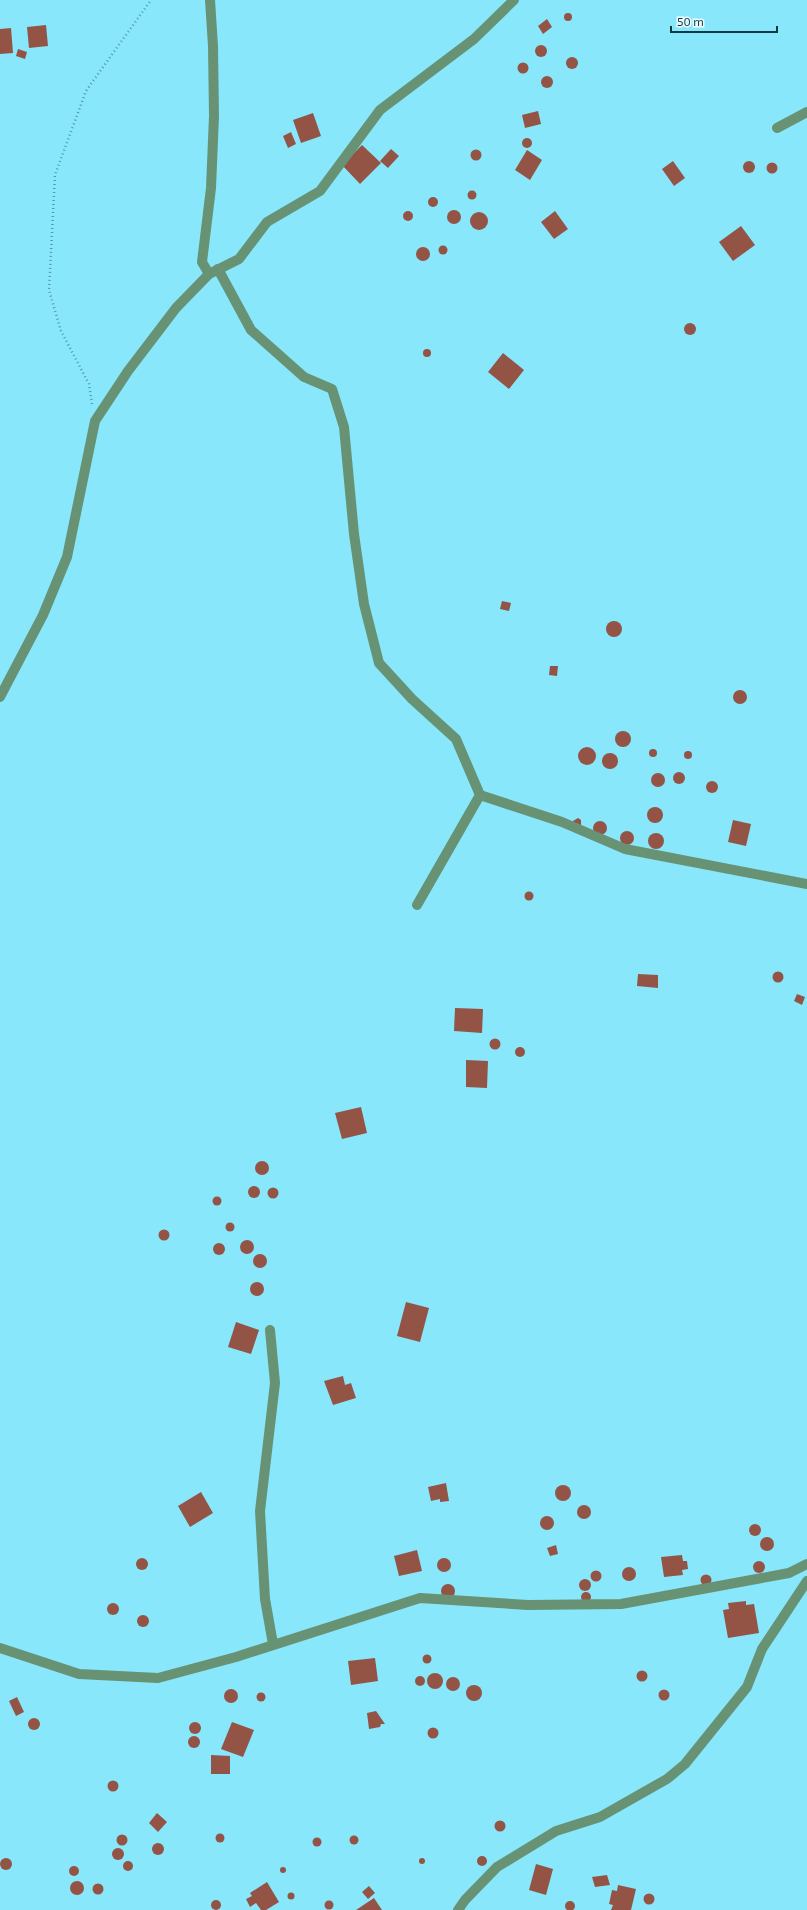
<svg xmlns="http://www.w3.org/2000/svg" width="807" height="1910" font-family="'Exo 2',sans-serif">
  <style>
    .building { fill: #935446 }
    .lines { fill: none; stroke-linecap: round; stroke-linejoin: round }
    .path { stroke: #5299a8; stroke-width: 2.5; stroke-dasharray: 1 3; stroke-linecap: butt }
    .minor { stroke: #679374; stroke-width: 10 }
  </style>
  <rect width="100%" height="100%" fill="#89e7fb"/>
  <g class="building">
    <circle cx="568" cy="17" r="4"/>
    <polygon points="547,19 552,27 543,34 538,26"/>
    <polygon points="46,25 48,46 29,48 27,27"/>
    <polygon points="11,28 13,53 0,54 0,29"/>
    <circle cx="541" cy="51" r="6"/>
    <polygon points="18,49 27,52 25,59 16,56"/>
    <circle cx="572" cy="63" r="6"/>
    <circle cx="523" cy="68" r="5.5"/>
    <circle cx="547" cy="82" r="6"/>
    <polygon points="538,111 541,124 525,128 522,115"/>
    <polygon points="313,113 321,136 301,143 293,120"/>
    <polygon points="291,132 296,144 288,148 283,136"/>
    <circle cx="527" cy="143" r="5"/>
    <polygon points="362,145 381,163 360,184 342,165"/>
    <polygon points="391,149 399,156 388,168 380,161"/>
    <circle cx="476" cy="155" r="5.5"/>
    <polygon points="527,150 542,160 530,180 515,170"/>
    <circle cx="749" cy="167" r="6"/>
    <polygon points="673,161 685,178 674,186 662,169"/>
    <circle cx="772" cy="168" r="5.5"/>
    <circle cx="472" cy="195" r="4.5"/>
    <circle cx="433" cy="202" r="5"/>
    <circle cx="454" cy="217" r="7"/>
    <circle cx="408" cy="216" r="5"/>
    <polygon points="555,211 568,229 554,239 541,222"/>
    <circle cx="479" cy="221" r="9"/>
    <polygon points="741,226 755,245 733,261 719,242"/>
    <circle cx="443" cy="250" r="4.5"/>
    <circle cx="423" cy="254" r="7"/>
    <circle cx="690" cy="329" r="6"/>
    <circle cx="427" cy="353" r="4"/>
    <polygon points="503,353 524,370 509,389 488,372"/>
    <polygon points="502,601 511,603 509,611 500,609"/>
    <circle cx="614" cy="629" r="8"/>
    <polygon points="550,666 558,666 557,676 549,675"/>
    <circle cx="740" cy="697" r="7"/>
    <circle cx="623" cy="739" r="8"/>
    <circle cx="587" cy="756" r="9"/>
    <circle cx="653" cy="753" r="4"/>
    <circle cx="688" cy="755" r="4"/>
    <circle cx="610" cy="761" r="8"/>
    <circle cx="679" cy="778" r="6"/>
    <circle cx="658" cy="780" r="7"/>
    <circle cx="712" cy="787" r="6"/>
    <circle cx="655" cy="815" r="8"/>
    <polygon points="578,818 581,820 581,826 572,824 573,821"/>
    <polygon points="733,820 751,824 746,846 728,842"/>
    <circle cx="600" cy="828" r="7"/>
    <circle cx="627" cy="838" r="7"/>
    <circle cx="656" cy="841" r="8"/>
    <circle cx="529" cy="896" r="4.5"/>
    <circle cx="778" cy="977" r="5.5"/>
    <polygon points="638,974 658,975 658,988 637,986"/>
    <polygon points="797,994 805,997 802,1005 794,1001"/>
    <polygon points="455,1008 483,1009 482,1033 454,1031"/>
    <circle cx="495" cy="1044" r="5.5"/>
    <circle cx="520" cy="1052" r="5"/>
    <polygon points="466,1060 488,1061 487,1088 466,1087"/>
    <polygon points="361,1107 367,1133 342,1139 335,1113"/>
    <circle cx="262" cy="1168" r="7"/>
    <circle cx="254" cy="1192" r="6"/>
    <circle cx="273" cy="1193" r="5.5"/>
    <circle cx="217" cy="1201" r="4.5"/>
    <circle cx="230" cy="1227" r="4.5"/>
    <circle cx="164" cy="1235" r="5.5"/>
    <circle cx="247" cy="1247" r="7"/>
    <circle cx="219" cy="1249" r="6"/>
    <circle cx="260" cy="1261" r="7"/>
    <circle cx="257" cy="1289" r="7"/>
    <polygon points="406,1302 429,1308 420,1342 397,1336"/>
    <polygon points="236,1322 259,1330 251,1354 228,1347"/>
    <polygon points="343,1376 345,1385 351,1383 356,1398 333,1405 324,1381"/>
    <polygon points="446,1483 449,1501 440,1502 440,1499 431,1501 428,1487"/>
    <circle cx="563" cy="1493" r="8"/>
    <polygon points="201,1492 213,1513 190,1527 178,1506"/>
    <circle cx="584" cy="1512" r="7"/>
    <circle cx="547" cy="1523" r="7"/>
    <circle cx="755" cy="1530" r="6"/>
    <circle cx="767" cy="1544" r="7"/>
    <polygon points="556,1545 558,1554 550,1556 547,1548"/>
    <polygon points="417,1550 422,1571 399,1576 394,1556"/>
    <polygon points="682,1555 683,1561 687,1561 688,1569 682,1570 683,1575 664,1577 661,1557"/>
    <circle cx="444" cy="1565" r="7"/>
    <circle cx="142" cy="1564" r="6"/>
    <circle cx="759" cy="1567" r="6"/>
    <circle cx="629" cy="1574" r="7"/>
    <circle cx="596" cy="1576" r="5.5"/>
    <circle cx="706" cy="1580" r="5.5"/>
    <circle cx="585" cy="1585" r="6"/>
    <circle cx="448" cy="1591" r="7"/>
    <circle cx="586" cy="1597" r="5"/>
    <polygon points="746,1601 746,1605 754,1604 759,1633 728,1638 723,1610 729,1609 728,1603"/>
    <circle cx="113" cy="1609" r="6"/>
    <circle cx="143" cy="1621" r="6"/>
    <circle cx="427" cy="1659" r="4.5"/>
    <polygon points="375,1658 378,1681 351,1685 348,1661"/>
    <circle cx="642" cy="1676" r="5.5"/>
    <circle cx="435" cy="1681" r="8"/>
    <circle cx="420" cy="1681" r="5"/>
    <circle cx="453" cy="1684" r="7"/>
    <circle cx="474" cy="1693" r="8"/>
    <circle cx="231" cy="1696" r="7"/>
    <circle cx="664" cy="1695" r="5.5"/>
    <circle cx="261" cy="1697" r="4.5"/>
    <polygon points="17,1697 24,1712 16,1716 9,1701"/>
    <polygon points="376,1711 385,1724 381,1724 380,1727 369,1729 367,1713"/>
    <circle cx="34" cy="1724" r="6"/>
    <circle cx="195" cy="1728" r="6"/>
    <polygon points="232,1722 254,1730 243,1757 221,1749"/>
    <circle cx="433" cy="1733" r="5.5"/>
    <circle cx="194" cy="1742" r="6"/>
    <polygon points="211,1755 230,1756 230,1774 211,1774"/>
    <circle cx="113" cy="1786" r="5.5"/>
    <polygon points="157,1813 167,1822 158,1832 149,1823"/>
    <circle cx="500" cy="1826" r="5.5"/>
    <circle cx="220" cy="1838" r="4.5"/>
    <circle cx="122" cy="1840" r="5.5"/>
    <circle cx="354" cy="1840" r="4.5"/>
    <circle cx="317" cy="1842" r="4.5"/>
    <circle cx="158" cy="1849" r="6"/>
    <circle cx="118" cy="1854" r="6"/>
    <circle cx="482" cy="1861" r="5"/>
    <circle cx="6" cy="1864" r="6"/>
    <circle cx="422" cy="1861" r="3"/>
    <circle cx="128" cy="1866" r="5"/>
    <polygon points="536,1864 553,1869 546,1895 529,1890"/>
    <circle cx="74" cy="1871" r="5"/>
    <circle cx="283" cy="1870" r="3"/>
    <polygon points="607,1875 610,1885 595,1887 592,1877"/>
    <circle cx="77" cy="1888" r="7"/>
    <polygon points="267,1882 279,1902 266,1910 261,1910 256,1903 250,1907 246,1899 252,1896 250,1893"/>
    <circle cx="98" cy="1889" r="5.5"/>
    <polygon points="618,1885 636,1889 631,1910 611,1910 613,1905 609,1904 612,1890 617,1891"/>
    <polygon points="369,1886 375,1893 368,1899 362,1892"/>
    <circle cx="291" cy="1896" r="3.5"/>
    <circle cx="649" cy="1899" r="5.5"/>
    <polygon points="374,1898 382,1910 356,1910"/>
    <circle cx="216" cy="1905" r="5"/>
    <circle cx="329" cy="1905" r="4.5"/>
    <circle cx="570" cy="1906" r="5"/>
  </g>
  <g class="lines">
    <polyline class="path" points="92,404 89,384 61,331 49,290 55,175 86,91 151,0"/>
    <g class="minor">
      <polyline points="777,128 807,112"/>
      <polyline points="218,269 251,330 304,377 332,389 344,427 354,534 364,604 379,663 412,699 456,739 480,795 417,905"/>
      <polyline points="209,274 202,262 211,188 214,116 213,46 210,0"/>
      <polyline points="0,697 43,615 67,557 95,421 128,371 176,308 209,274 239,259 267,222 320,191 380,110 474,39 514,0"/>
      <polyline points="480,795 562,822 625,849 807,884"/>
      <polyline points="270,1330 275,1383 260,1511 265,1599 273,1644"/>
      <polyline points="0,1648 79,1674 158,1678 236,1657 420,1598 528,1605 621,1604 789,1573 807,1564"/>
      <polyline points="458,1910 465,1900 497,1867 556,1831 600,1817 667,1779 685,1764 747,1687 762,1649 807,1581"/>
    </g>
  </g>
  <path d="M671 26v6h106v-6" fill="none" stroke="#0f3941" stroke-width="2"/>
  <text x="677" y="26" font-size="12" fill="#0f3941" stroke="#eafbff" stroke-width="3" paint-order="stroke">50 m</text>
</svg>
